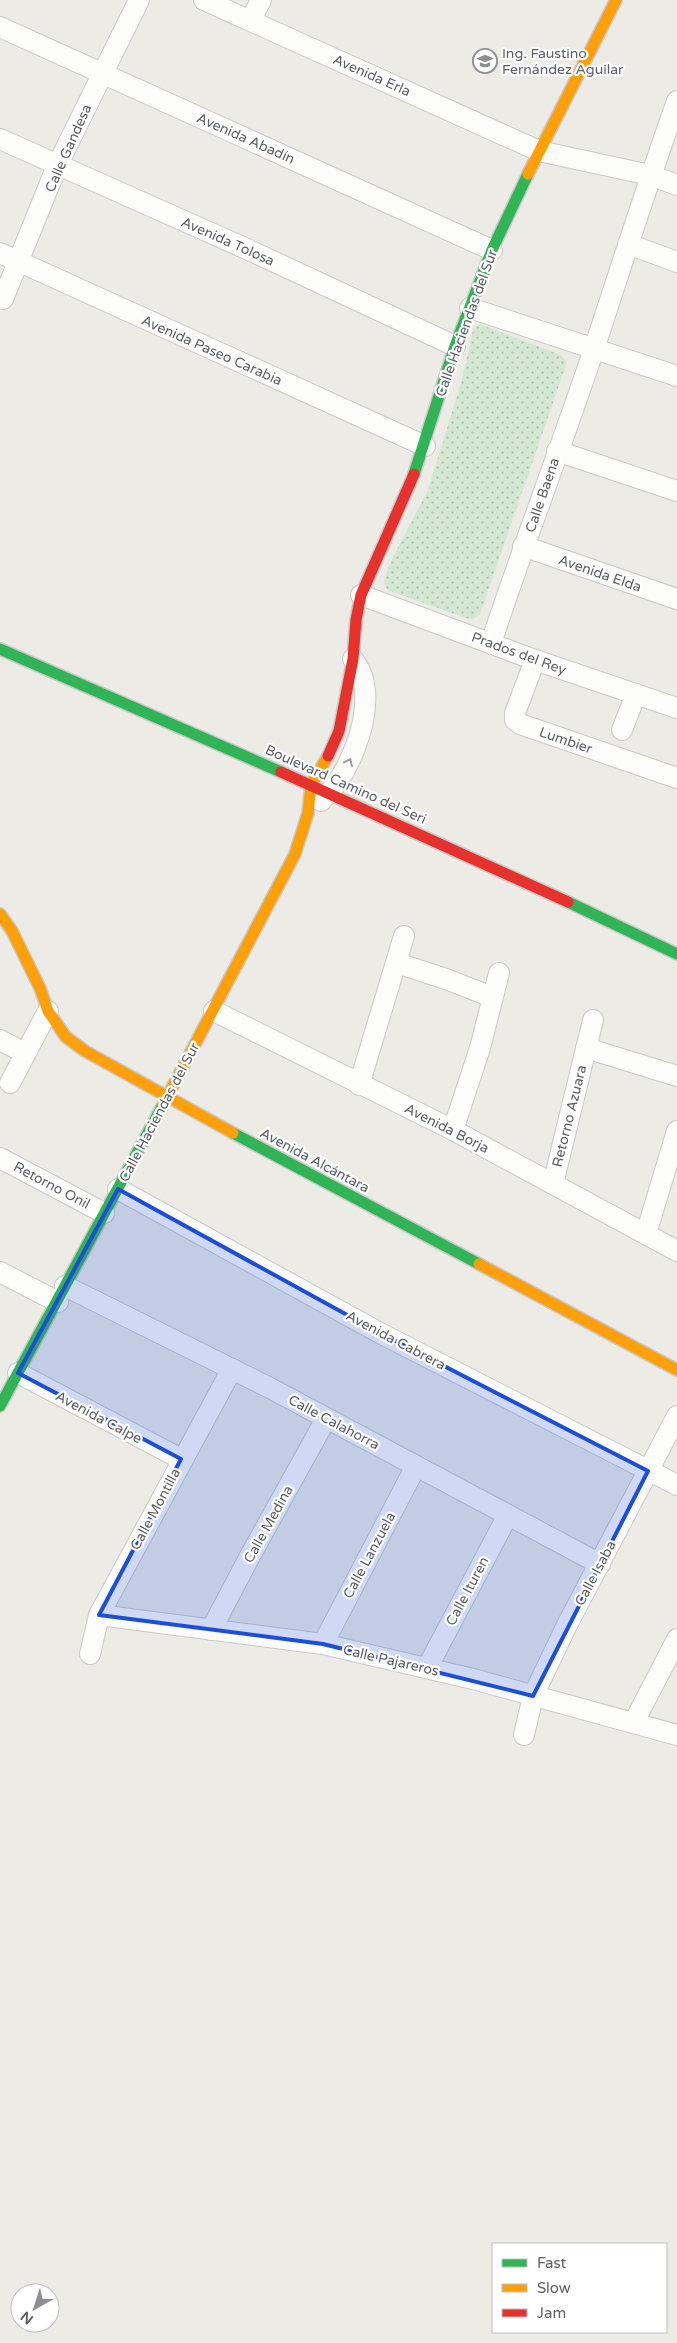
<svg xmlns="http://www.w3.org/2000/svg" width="677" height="2343" font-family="'Varela Round',sans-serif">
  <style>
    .green { fill: url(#green-dots) }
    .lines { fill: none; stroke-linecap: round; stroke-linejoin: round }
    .street-casing { stroke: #c8c9c8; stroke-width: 22 }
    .fast-casing { stroke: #c9c8c7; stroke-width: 14 }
    .slow-casing { stroke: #c9c8c7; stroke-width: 14 }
    .jam-casing { stroke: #c9c8c7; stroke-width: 14 }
    .street { stroke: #fcfcfb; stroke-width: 20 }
    .fast { stroke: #30b455; stroke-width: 11 }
    .slow { stroke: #ff9f0a; stroke-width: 11 }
    .jam { stroke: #e5322d; stroke-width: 11 }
    .oneway { stroke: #9c9da0 }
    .marked { fill: #1d4ed8; fill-opacity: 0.2; stroke: #1d4ed8; stroke-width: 4; stroke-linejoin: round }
    .labels { text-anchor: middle; stroke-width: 4.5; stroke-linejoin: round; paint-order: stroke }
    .poi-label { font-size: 14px; fill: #5c5e64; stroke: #fff; text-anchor: start }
    .street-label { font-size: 14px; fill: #5c5e64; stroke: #fff }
  </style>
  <defs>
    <pattern id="green-dots" width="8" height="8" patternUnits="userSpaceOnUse" patternTransform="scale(1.25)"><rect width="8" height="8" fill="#d4e7d3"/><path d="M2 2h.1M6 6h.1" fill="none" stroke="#afbeaf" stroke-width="1.8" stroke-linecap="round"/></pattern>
  </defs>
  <rect width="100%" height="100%" fill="#ecebe6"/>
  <polygon class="green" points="479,324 561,355 567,362 480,614 472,620 387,590 384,582 389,565 428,490 462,380 473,330"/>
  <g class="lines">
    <defs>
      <g id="street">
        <polyline points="204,0 539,151 650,175 677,185"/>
        <polyline points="251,20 261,0"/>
        <polyline points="0,27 492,250"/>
        <polyline points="0,139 249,250 455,346"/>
        <polyline points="628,244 677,262"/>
        <polyline points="0,253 425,446"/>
        <polyline points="3,299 57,166 139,0"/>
        <polyline points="470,308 677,376"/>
        <polyline points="557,451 677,491"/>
        <polyline points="523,546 677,599"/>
        <polyline points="361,595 535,660 677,708"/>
        <path d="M491,643C524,543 562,445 595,346C622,264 648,182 677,101"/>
        <polyline points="535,660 515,713 515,720 520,724 677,778"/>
        <polyline points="622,730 636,694"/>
        <path d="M321,801C348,777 371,721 364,684C363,674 358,667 353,659"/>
        <polyline points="397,963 446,979 492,997"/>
        <polyline points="214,1011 453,1130 677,1251"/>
        <polyline points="0,1040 25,1053"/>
        <polyline points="586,1048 677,1076"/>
        <polyline points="10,1083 48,1011"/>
        <polyline points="359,1085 404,936"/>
        <polyline points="453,1130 480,1048 499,973"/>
        <polyline points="0,1158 104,1213"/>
        <polyline points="553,1184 593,1020"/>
        <polyline points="118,1189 380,1333 677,1485"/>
        <polyline points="646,1234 677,1131"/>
        <polyline points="0,1272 58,1302"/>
        <polyline points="65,1286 270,1388 600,1564"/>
        <polyline points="18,1373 181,1459"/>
        <polyline points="99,1615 323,1644 473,1679 677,1735"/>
        <polyline points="211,1630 250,1556 326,1419"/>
        <polyline points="323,1644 416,1466"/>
        <polyline points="90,1654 99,1615 232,1369"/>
        <polyline points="427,1668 508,1515"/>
        <polyline points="634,1722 677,1639"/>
        <polyline points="524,1735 533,1696 567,1625 677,1416"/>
      </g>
      <g id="fast">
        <polyline points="414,474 455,346 492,250 528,174"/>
        <polyline points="0,649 281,772"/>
        <polyline points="568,902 677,954"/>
        <polyline points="233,1133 479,1264"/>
        <polyline points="0,1406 163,1105"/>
      </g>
      <g id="slow">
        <polyline points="528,174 616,0"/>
        <polyline points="0,914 12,931 40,988 48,1011 66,1037 85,1051 233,1133"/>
        <polyline points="163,1105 295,854 308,813 311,785 328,756"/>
        <polyline points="479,1264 677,1370"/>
      </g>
      <g id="jam">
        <polyline points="328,756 339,731 353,659 356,620 361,595 414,474"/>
        <polyline points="281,772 568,902"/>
      </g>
    </defs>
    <use href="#street" class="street-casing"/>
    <use href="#fast" class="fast-casing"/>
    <use href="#slow" class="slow-casing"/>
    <use href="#jam" class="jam-casing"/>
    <use href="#street" class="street"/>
    <use href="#fast" class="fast"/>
    <use href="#slow" class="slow"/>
    <use href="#jam" class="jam"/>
  </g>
  <defs><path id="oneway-chevron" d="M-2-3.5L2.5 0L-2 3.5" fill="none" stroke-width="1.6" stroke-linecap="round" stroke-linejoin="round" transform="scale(1.25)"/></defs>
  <use class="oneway" href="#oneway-chevron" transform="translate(349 762) rotate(-65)"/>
  <path class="marked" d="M118,1189L380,1333L648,1471L533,1696L323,1644L99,1615L181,1459L18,1373Z"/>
  <defs>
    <symbol id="school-ring" viewBox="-11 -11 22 22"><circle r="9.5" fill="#fff" stroke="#8e8f92" stroke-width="1.5"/><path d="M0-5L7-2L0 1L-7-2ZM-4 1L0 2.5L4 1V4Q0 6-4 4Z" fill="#8e8f92"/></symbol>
  </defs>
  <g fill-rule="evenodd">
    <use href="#school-ring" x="471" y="47" width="28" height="28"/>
  </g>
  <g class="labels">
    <g class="poi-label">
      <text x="502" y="58">Ing. Faustino<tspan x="502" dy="16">Fernández Aguilar</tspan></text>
    </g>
    <g class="street-label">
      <text transform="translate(372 75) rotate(24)" y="5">Avenida Erla</text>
      <text transform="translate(246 138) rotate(24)" y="5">Avenida Abadín</text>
      <text transform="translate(68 148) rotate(-66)" y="5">Calle Gandesa</text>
      <text transform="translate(228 241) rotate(24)" y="5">Avenida Tolosa</text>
      <text transform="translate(466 323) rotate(-70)" y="5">Calle Haciendas del Sur</text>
      <text transform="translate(212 350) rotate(24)" y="5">Avenida Paseo Carabia</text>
      <text transform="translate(542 495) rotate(-71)" y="5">Calle Baena</text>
      <text transform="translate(600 573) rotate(19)" y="5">Avenida Elda</text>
      <text transform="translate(519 653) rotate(20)" y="5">Prados del Rey</text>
      <text transform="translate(566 740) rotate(19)" y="5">Lumbier</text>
      <text transform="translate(346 784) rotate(24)" y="5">Boulevard Camino del Seri</text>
      <text transform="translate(159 1112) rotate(-62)" y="5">Calle Haciendas del Sur</text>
      <text transform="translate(569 1116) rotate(-76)" y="5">Retorno Azuara</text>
      <text transform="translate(447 1128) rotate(27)" y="5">Avenida Borja</text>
      <text transform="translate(315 1160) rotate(28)" y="5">Avenida Alcántara</text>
      <text transform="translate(52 1185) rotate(28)" y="5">Retorno Onil</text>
      <text transform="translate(396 1340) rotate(28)" y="5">Avenida Cabrera</text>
      <text transform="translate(99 1417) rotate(28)" y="5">Avenida Calpe</text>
      <text transform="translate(334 1422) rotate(28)" y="5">Calle Calahorra</text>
      <text transform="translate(155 1509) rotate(-62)" y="5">Calle Montilla</text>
      <text transform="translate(268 1524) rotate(-61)" y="5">Calle Medina</text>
      <text transform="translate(369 1555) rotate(-62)" y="5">Calle Lanzuela</text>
      <text transform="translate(595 1573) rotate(-62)" y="5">Calle Isaba</text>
      <text transform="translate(467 1591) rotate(-62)" y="5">Calle Ituren</text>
      <text transform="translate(391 1660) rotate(13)" y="5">Calle Pajareros</text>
    </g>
  </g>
  <rect x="492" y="2243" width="175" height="90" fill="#ffffff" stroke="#bebfc1"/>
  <rect x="502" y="2259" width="25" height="8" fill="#30b455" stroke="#bebfc1"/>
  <text x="537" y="2268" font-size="15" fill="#5c5e64">Fast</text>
  <rect x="502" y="2284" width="25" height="8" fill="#ff9f0a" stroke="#bebfc1"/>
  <text x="537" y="2293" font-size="15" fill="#5c5e64">Slow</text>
  <rect x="502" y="2309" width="25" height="8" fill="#e5322d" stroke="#bebfc1"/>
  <text x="537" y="2318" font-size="15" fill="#5c5e64">Jam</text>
  <g transform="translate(35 2308) rotate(219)"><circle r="24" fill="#ffffff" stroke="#bebfc1"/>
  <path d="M0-4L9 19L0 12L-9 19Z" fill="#8e8f92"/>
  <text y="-8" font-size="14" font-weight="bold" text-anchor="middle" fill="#5c5e64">N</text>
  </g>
</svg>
